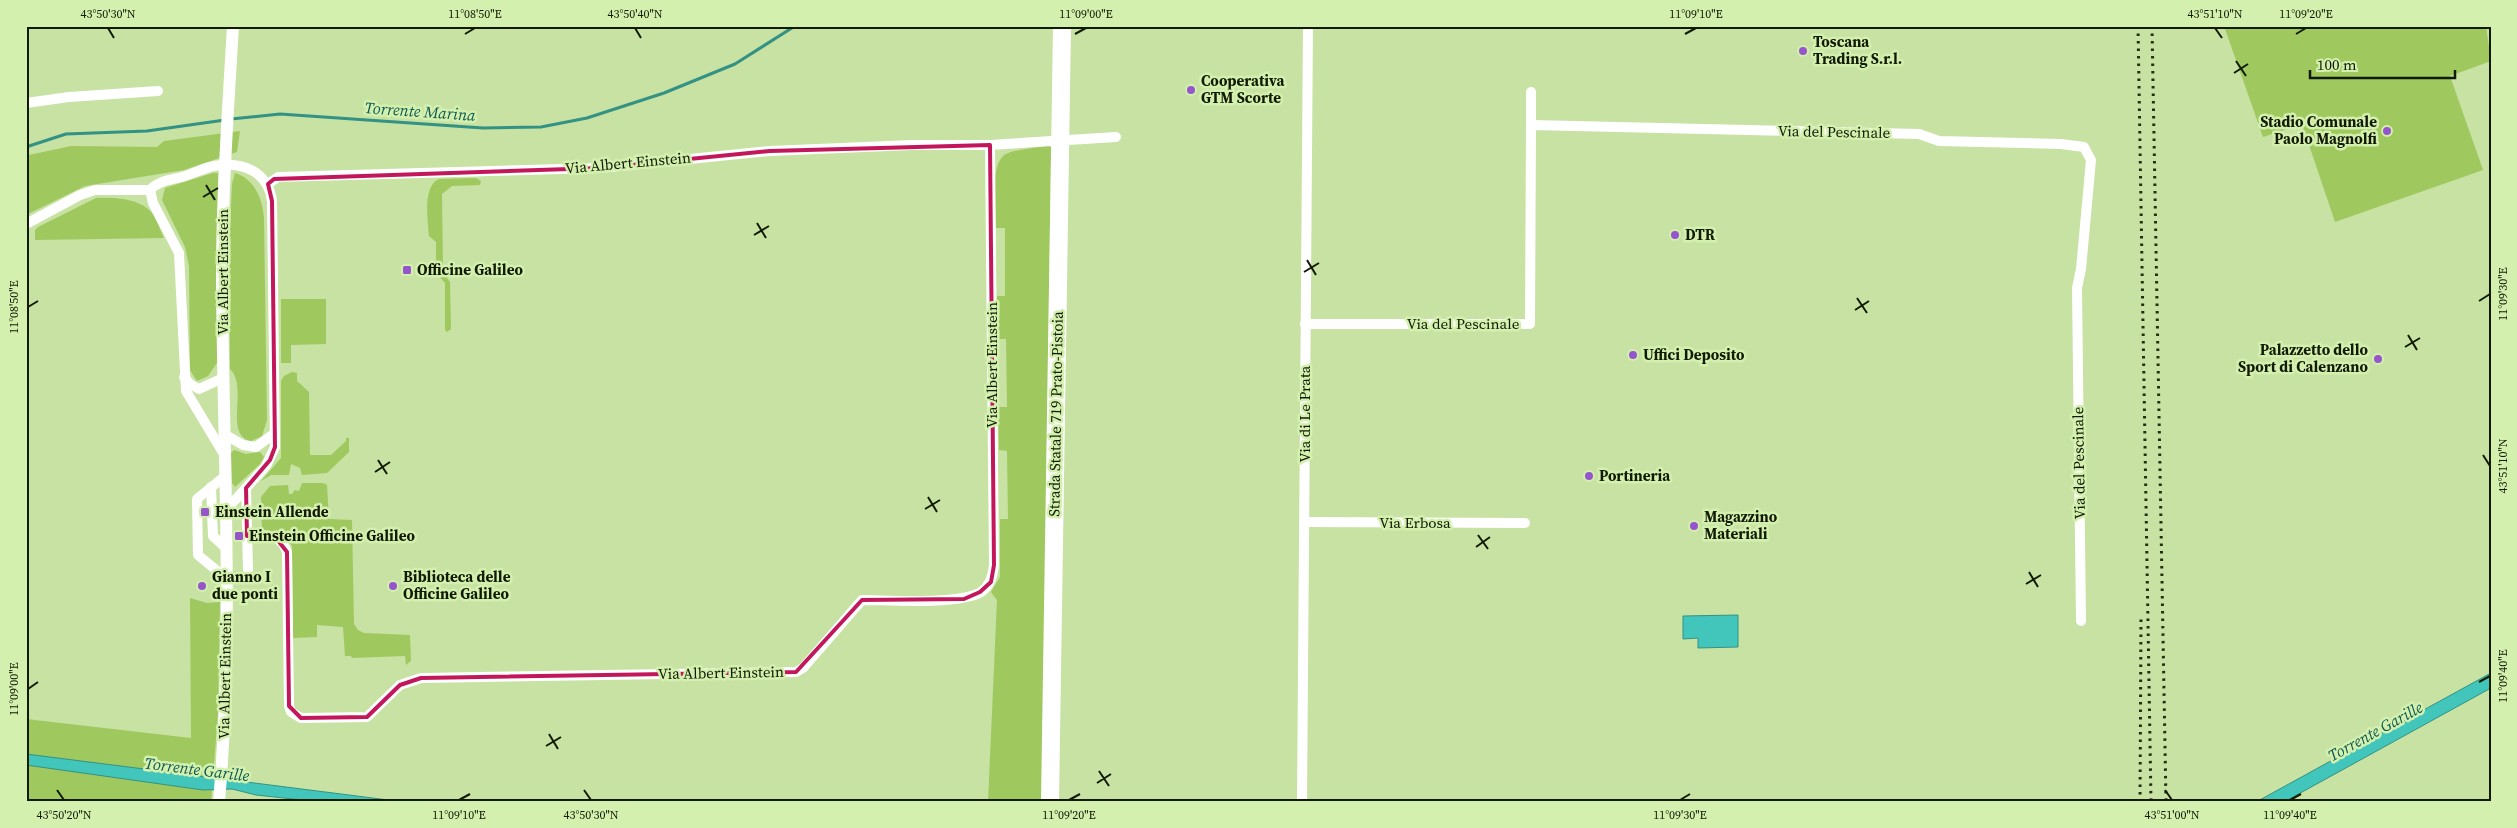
<svg xmlns="http://www.w3.org/2000/svg" width="2517" height="828" font-family="'Source Serif 4',serif">
  <style>
    .green { fill: #9fc85f }
    .water { fill: #42c6bb; stroke: #339284 }
    .lines { fill: none; stroke-linecap: round; stroke-linejoin: round }
    .stream { stroke: #339284; stroke-width: 3 }
    .minor { stroke: #fff; stroke-width: 10 }
    .tertiary { stroke: #fff; stroke-width: 12 }
    .trunk { stroke: #fff; stroke-width: 18 }
    .rail { stroke: #242e13; stroke-width: 3; stroke-dasharray: 2.5 5; stroke-linecap: butt }
    .marked { fill: none; stroke: #c2185b; stroke-width: 4; stroke-linejoin: round }
    .ticks { fill: none; stroke: #111a03; stroke-width: 2 }
    .poi-dot { fill: #9655cb; stroke: #d4f0ae; stroke-width: 2 }
    .labels { text-anchor: middle; stroke-width: 5; stroke-linejoin: round; paint-order: stroke }
    .poi-label { font-size: 15px; font-weight: bold; fill: #111a03; stroke: #d4f0ae; text-anchor: start }
    .street-label { font-size: 15px; fill: #111a03; stroke: #d4f0ae }
    .water-label { font-size: 16px; font-style: italic; fill: #0d5853; stroke: #d4f0ae }
    .neatline { fill: none; stroke: #111a03; stroke-width: 2 }
    .ticks-label { font-size: 12px; text-anchor: middle; fill: #111a03 }
  </style>
  <rect width="100%" height="100%" fill="#c7e2a2"/>
  <g class="green">
    <polygon points="2224,26 2486,26 2491,61 2450,76 2483,170 2335,222 2302,124 2263,137"/>
    <polygon points="240,131 237,152 184,170 85,186 26,215 26,156 29,155 71,146 157,147 164,141"/>
    <path d="M1048,146L1051,147V153L1042,802H988L997,600L991,592L1000,577V519H1008L1007,451L999,450L998,407H1007L1006,339H998L997,296H1005V228H996C996,210 989,163 1006,154C1013,150 1039,147 1048,146Z"/>
    <polygon points="213,173 218,173 217,363 208,376 197,381 190,370 189,266 185,247 162,200 165,188"/>
    <path d="M235,173C255,179 263,200 264,219L267,420L262,436L251,441C223,435 249,387 230,369L229,251L232,184Z"/>
    <path d="M476,178L481,181L480,185L452,186L442,194L443,272L450,282L451,329L447,332L445,330V283L436,273V242L429,236C428,221 422,186 439,179Z"/>
    <path d="M96,198C113,197 140,198 152,213C157,220 160,230 164,238L35,240V230L38,227Z"/>
    <polygon points="281,299 326,299 326,344 291,345 291,363 281,363"/>
    <polygon points="292,372 297,373 297,381 309,392 310,455 331,455 346,441 346,438 349,438 349,452 327,473 302,475 300,468 291,464 289,475 271,475 261,481 281,458 281,381 284,376"/>
    <polygon points="234,450 246,454 260,452 264,457 260,464 235,487 232,483 231,453"/>
    <polygon points="302,483 323,483 327,485 329,519 352,520 354,624 358,630 364,633 410,635 411,661 406,665 405,656 352,658 351,656 345,656 343,627 317,625 317,637 293,638 292,546 281,532 262,530 261,497 270,486 288,485 289,494 292,494 295,490 299,491"/>
    <polygon points="190,598 207,603 220,602 218,714 211,802 26,802 26,719 191,738"/>
  </g>
  <g class="water">
    <polygon points="1738,615 1738,647 1698,648 1698,638 1683,639 1683,616"/>
    <polygon points="2491,673 2491,688 2284,802 2256,802"/>
    <polygon points="26,754 404,802 321,802 256,795 232,789 203,790 26,765"/>
  </g>
  <g class="lines">
    <g class="stream">
      <polyline points="231,119 280,114 483,128 541,127 587,118 664,93 735,64 795,26"/>
      <polyline points="26,147 66,134 147,131 225,120"/>
    </g>
    <g class="minor">
      <polyline points="1531,92 1531,125"/>
      <polyline points="26,103 69,97 158,91"/>
      <polyline points="268,184 278,177 600,168 770,151 912,145 990,145 1116,137"/>
      <polyline points="26,224 80,195 95,190 150,190"/>
      <polyline points="1305,324 1530,324 1531,125 1919,134 1939,141 2061,144 2084,147 2091,160 2081,269 2077,288 2081,621"/>
      <polyline points="184,377 190,384 199,389 223,378"/>
      <polyline points="224,434 243,445 256,447 275,433"/>
      <path d="M225,456L186,391L179,253L153,203L150,190C159,180 172,180 185,176C194,173 204,168 214,166C242,161 268,171 272,201L275,447L266,466L225,511"/>
      <polyline points="225,476 197,499 198,555 227,579"/>
      <polyline points="211,487 213,536 226,548"/>
      <polyline points="246,488 248,570"/>
      <polyline points="1305,522 1525,523"/>
      <path d="M247,536C264,535 281,533 287,552L289,706L291,712L301,718L367,717L400,685L421,678L796,672L803,668L862,600C889,600 960,605 981,592C990,586 993,576 994,565L990,145"/>
      <polyline points="1302,802 1308,26"/>
    </g>
    <path class="tertiary" d="M219,802C234,628 223,454 222,279C222,195 228,111 233,26"/>
    <polyline class="trunk" points="1050,802 1062,26"/>
    <g class="rail">
      <polyline points="2138,26 2151,802"/>
      <polyline points="2152,26 2166,802"/>
      <polyline points="2140,802 2141,617"/>
    </g>
  </g>
  <path class="marked" d="M990,145L994,565L991,582L980,592L964,599L862,600L796,672L421,678L400,685L367,717L301,718L289,706L287,552L276,538L247,536L246,488L270,460L275,447L272,201L268,184L274,179L600,168L770,151Z"/>
  <path class="ticks" d="M108,28L114,38M635,28L641,38M2215,28L2222,38M465,34L475,28M1075,34L1086,28M1685,34L1696,28M2296,34L2306,28M2236,61L2246,76M2234,73L2248,64M206,185L215,200M203,197L218,188M757,223L766,238M754,235L769,226M1307,260L1316,275M1304,272L1319,263M1857,298L1867,313M2479,301L2490,294M28,307L38,301M1855,310L1869,301M2408,335L2417,350M2405,347L2420,338M2483,455L2490,466M378,460L387,474M375,472L390,462M928,497L937,512M925,509L940,500M1478,535L1488,549M1476,547L1490,537M2029,572L2038,587M2026,584L2041,575M2479,682L2490,676M28,689L38,682M549,734L558,749M546,746L561,737M1099,771L1109,786M1097,783L1111,774M57,790L64,800M584,790L591,800M2165,790L2172,800M459,800L470,794M1069,800L1080,794M1680,800L1690,794M2290,800L2301,794"/>
  <g class="poi-dot">
    <circle cx="1803" cy="51" r="5"/>
    <circle cx="1191" cy="90" r="5"/>
    <circle cx="2387" cy="131" r="5"/>
    <circle cx="1675" cy="235" r="5"/>
    <rect x="402" y="265" width="10" height="10" rx="2.5"/>
    <circle cx="1633" cy="355" r="5"/>
    <circle cx="2378" cy="359" r="5"/>
    <circle cx="1589" cy="476" r="5"/>
    <rect x="200" y="507" width="10" height="10" rx="2.5"/>
    <circle cx="1694" cy="526" r="5"/>
    <rect x="234" y="531" width="10" height="10" rx="2.5"/>
    <circle cx="202" cy="586" r="5"/>
    <circle cx="393" cy="586" r="5"/>
  </g>
  <g class="labels">
    <g class="poi-label">
      <text x="1813" y="47">Toscana<tspan x="1813" dy="17">Trading S.r.l.</tspan></text>
      <text x="1201" y="86">Cooperativa<tspan x="1201" dy="17">GTM Scorte</tspan></text>
      <text x="2377" y="127" text-anchor="end">Stadio Comunale<tspan x="2377" dy="17">Paolo Magnolfi</tspan></text>
      <text x="1685" y="240">DTR</text>
      <text x="417" y="275">Officine Galileo</text>
      <text x="2368" y="355" text-anchor="end">Palazzetto dello<tspan x="2368" dy="17">Sport di Calenzano</tspan></text>
      <text x="1643" y="360">Uffici Deposito</text>
      <text x="1599" y="481">Portineria</text>
      <text x="215" y="517">Einstein Allende</text>
      <text x="1704" y="522">Magazzino<tspan x="1704" dy="17">Materiali</tspan></text>
      <text x="249" y="541">Einstein Officine Galileo</text>
      <text x="212" y="582">Gianno I<tspan x="212" dy="17">due ponti</tspan></text>
      <text x="403" y="582">Biblioteca delle<tspan x="403" dy="17">Officine Galileo</tspan></text>
    </g>
    <g class="street-label">
      <text transform="translate(1834 132) rotate(1)" y="5">Via del Pescinale</text>
      <text transform="translate(628 163) rotate(-5)" y="5">Via Albert Einstein</text>
      <text transform="translate(223 272) rotate(-90)" y="5">Via Albert Einstein</text>
      <text x="1463" y="329">Via del Pescinale</text>
      <text transform="translate(992 365) rotate(-90)" y="5">Via Albert Einstein</text>
      <text transform="translate(1056 414) rotate(-89)" y="5">Strada Statale 719 Prato-Pistoia</text>
      <text transform="translate(1305 414) rotate(-90)" y="5">Via di Le Prata</text>
      <text transform="translate(2079 463) rotate(-91)" y="5">Via del Pescinale</text>
      <text x="1415" y="528">Via Erbosa</text>
      <text transform="translate(721 673) rotate(-1)" y="5">Via Albert Einstein</text>
      <text transform="translate(225 676) rotate(-89)" y="5">Via Albert Einstein</text>
    </g>
    <g class="water-label">
      <text transform="translate(420 111) rotate(4)" y="6">Torrente Marina</text>
      <text transform="translate(2375 731) rotate(-29)" y="6">Torrente Garille</text>
      <text transform="translate(197 769) rotate(7)" y="6">Torrente Garille</text>
    </g>
  </g>
  <rect width="2517" height="828" fill="none" stroke="#d4f0ae" stroke-width="55"/>
  <path d="M2310 70v8h145v-8" fill="none" stroke="#111a03" stroke-width="2.5"/>
  <text x="2317" y="70" font-size="15" fill="#111a03" stroke="#d4f0ae" stroke-width="4" paint-order="stroke">100 m</text>
  <rect x="28" y="28" width="2462" height="772" class="neatline"/>
  <g class="ticks-label">
    <text x="108" y="18">43°50'30"N</text>
    <text x="475" y="18">11°08'50"E</text>
    <text x="635" y="18">43°50'40"N</text>
    <text x="1086" y="18">11°09'00"E</text>
    <text x="1696" y="18">11°09'10"E</text>
    <text x="2215" y="18">43°51'10"N</text>
    <text x="2306" y="18">11°09'20"E</text>
    <text transform="translate(2503 294) rotate(-90)" y="4">11°09'30"E</text>
    <text transform="translate(14 307) rotate(-90)" y="4">11°08'50"E</text>
    <text transform="translate(2503 466) rotate(-90)" y="4">43°51'10"N</text>
    <text transform="translate(2503 676) rotate(-90)" y="4">11°09'40"E</text>
    <text transform="translate(14 689) rotate(-90)" y="4">11°09'00"E</text>
    <text x="64" y="819">43°50'20"N</text>
    <text x="459" y="819">11°09'10"E</text>
    <text x="591" y="819">43°50'30"N</text>
    <text x="1069" y="819">11°09'20"E</text>
    <text x="1680" y="819">11°09'30"E</text>
    <text x="2172" y="819">43°51'00"N</text>
    <text x="2290" y="819">11°09'40"E</text>
  </g>
</svg>
